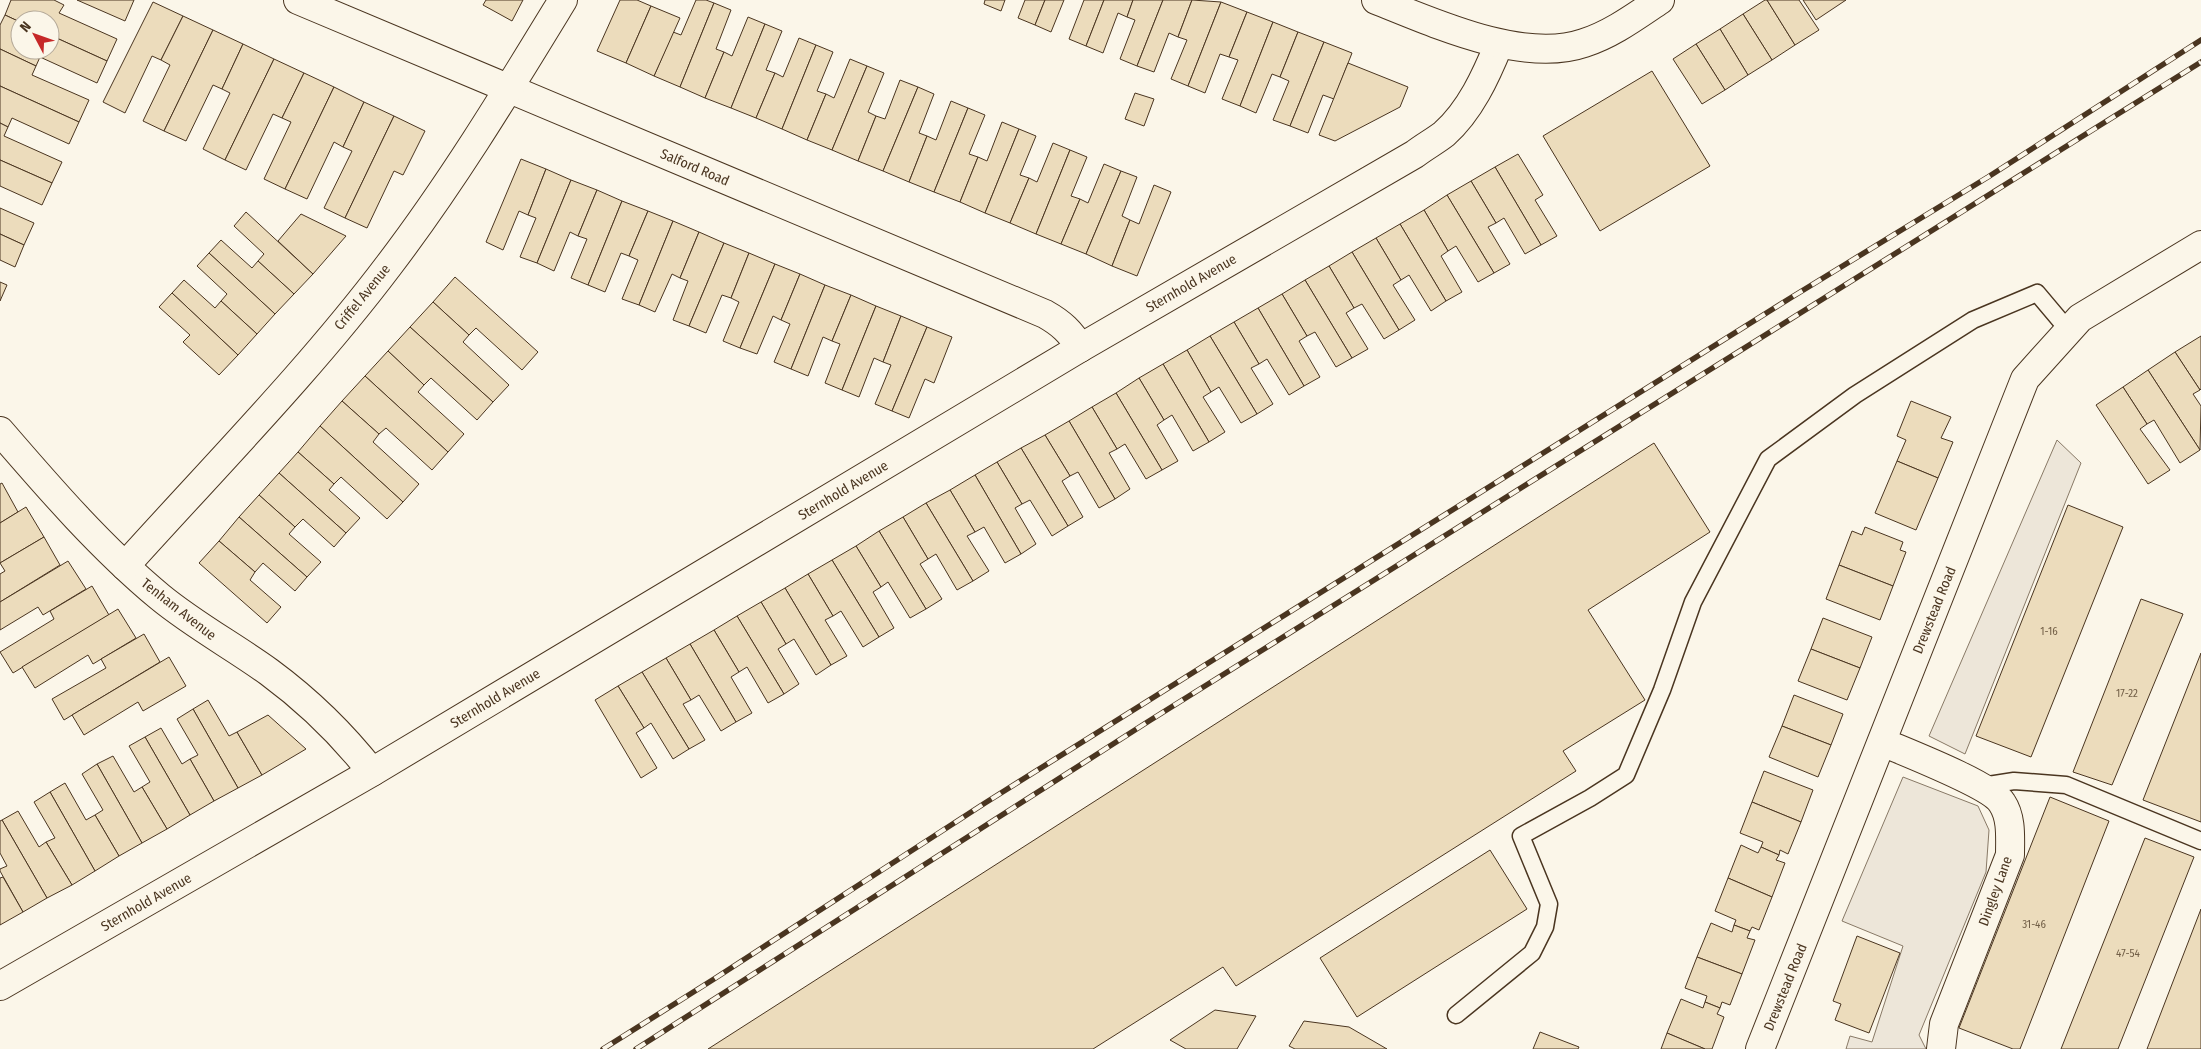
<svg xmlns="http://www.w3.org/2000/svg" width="2201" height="1049" font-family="'Fira Sans Condensed',sans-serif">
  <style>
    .green { fill: #ede6d9; stroke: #887966 }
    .building { fill: #ecdcbc; stroke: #4a3520 }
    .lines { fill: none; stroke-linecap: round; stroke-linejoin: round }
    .service-casing { stroke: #4a3520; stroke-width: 19 }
    .minor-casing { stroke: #4a3520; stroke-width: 30 }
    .tertiary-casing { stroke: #4a3520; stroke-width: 30 }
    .secondary-casing { stroke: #4a3520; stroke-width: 30 }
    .service { stroke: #fbf6e9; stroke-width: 16 }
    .minor { stroke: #fbf6e9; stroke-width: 28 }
    .tertiary { stroke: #fbf6e9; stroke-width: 28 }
    .secondary { stroke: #fbf6e9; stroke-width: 28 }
    .rail-casing { stroke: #4a3520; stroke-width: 5.5 }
    .rail { stroke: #fbf6e9; stroke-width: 4; stroke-dasharray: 11; stroke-linecap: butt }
    .labels { text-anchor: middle; stroke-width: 4; stroke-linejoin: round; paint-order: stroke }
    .number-label { font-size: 11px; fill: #725f47 }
    .street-label { font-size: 14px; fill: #4a3520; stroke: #fbf6e9 }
  </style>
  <rect width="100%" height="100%" fill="#fbf6e9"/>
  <g class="green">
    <polygon points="2057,440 2081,463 1965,754 1929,736"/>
    <polygon points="1903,777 1978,806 1989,830 1986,872 1919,1035 1926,1049 1846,1049 1850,1036 1872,1042 1903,946 1842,921"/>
  </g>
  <g class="building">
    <polygon points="11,0 54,0 64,5 59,13 117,39 107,61 50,35 50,20 20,20 20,22 5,15"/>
    <polygon points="77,0 134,0 125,21"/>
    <polygon points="486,0 523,0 512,21 483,5"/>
    <polygon points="620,0 637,0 651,6 626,63 597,51"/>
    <polygon points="696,0 706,0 714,3 680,87 654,76 673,32 681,35"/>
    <polygon points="985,0 1005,0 1001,11 984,4"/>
    <polygon points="1025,0 1045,0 1035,25 1018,18"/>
    <polygon points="1045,0 1064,0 1051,32 1035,25"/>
    <polygon points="1084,0 1104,0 1086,46 1069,39"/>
    <polygon points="1104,0 1133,0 1127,17 1118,13 1103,53 1086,46"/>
    <polygon points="1133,0 1163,0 1137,66 1120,59 1135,20 1127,17"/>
    <polygon points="1163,0 1192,0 1178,37 1169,33 1154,72 1137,66"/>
    <polygon points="1192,0 1221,2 1188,86 1171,79 1187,40 1178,37"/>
    <polygon points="1765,0 1767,0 1795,45 1772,60 1743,14"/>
    <polygon points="1767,0 1799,0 1819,30 1795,45"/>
    <polygon points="1803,0 1846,0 1816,20"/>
    <polygon points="153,2 183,16 161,60 152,56 125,113 103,102"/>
    <polygon points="1221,2 1247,12 1229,57 1220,54 1205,93 1188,86"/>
    <polygon points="714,3 731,10 716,49 724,52 705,98 680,87"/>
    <polygon points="651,6 680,18 654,76 626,63"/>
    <polygon points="1247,12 1273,22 1240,106 1222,99 1238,60 1229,57"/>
    <polygon points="1743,14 1772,60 1748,75 1720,29"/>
    <polygon points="5,15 20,22 20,50 50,50 50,35 107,61 97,83 40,57 36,66 0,49 0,25"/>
    <polygon points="183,16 213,30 164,131 143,121 170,65 161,60"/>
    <polygon points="748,17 765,24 731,108 705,98 724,52 732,56"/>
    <polygon points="1273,22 1298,32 1280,77 1272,74 1256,113 1240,106"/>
    <polygon points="765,24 782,31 766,70 775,73 756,118 731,108"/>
    <polygon points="1720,29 1748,75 1725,90 1696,44"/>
    <polygon points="213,30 243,44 222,89 213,85 186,141 164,131"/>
    <polygon points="1298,32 1324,42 1290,126 1273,120 1289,81 1280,77"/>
    <polygon points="799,38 816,45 782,129 756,118 775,73 783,77"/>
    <polygon points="1324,42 1352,53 1334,99 1323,95 1308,133 1290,126"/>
    <polygon points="243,44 274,59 225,160 203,149 230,93 222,89"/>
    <polygon points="1696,44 1725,90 1702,104 1673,59"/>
    <polygon points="816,45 833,52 817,91 826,94 807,140 782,129"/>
    <polygon points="0,49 36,66 32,75 89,100 79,122 0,86"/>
    <polygon points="274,59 304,73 282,118 273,114 246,170 225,160"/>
    <polygon points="850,59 867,66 832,150 807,140 826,94 834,98"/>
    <polygon points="1348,63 1408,87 1400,107 1335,141 1319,135"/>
    <polygon points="867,66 884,73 868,112 876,116 858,161 832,150"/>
    <polygon points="1652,71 1710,166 1600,231 1543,136"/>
    <polygon points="304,73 334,87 285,189 264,179 291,122 282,118"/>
    <polygon points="900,80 918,87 883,171 858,161 876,116 885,119"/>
    <polygon points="0,86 79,122 69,144 12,118 8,127 0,123"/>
    <polygon points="334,87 364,102 343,147 334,142 307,199 285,189"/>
    <polygon points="918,87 934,94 919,133 927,136 909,182 883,171"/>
    <polygon points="1135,93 1154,99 1144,126 1125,119"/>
    <polygon points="951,101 968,108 934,192 909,182 927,136 936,140"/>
    <polygon points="364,102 394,116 345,218 324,208 352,151 343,147"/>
    <polygon points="968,108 985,115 969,154 978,157 960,202 934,192"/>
    <polygon points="394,116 425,131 403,175 394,171 367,228 345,218"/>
    <polygon points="1002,122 1019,129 985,213 960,202 978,157 987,161"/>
    <polygon points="0,123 8,127 4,136 62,162 52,183 0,160"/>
    <polygon points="1019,129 1036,136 1020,175 1029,178 1010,223 985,213"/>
    <polygon points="1053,143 1070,150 1036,234 1010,223 1029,178 1037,182"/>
    <polygon points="1070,150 1087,157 1071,196 1080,199 1061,244 1036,234"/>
    <polygon points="1518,154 1543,195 1535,200 1557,236 1541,245 1495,167"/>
    <polygon points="521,159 546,169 528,215 519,211 503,250 486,242"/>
    <polygon points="0,160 52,183 42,205 0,186"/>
    <polygon points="1104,164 1121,171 1086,254 1061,244 1080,199 1088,203"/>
    <polygon points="1495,167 1541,245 1525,254 1504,218 1496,223 1471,181"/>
    <polygon points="546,169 571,180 537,263 520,257 536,218 528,215"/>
    <polygon points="1121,171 1137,177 1122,216 1130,220 1112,266 1086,254"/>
    <polygon points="571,180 597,190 578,236 570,232 554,271 537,263"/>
    <polygon points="1471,181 1496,223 1488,227 1510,264 1494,273 1447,195"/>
    <polygon points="1154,185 1171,192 1137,276 1112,266 1130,220 1139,224"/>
    <polygon points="597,190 622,201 588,285 571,278 587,239 578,236"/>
    <polygon points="1447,195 1494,273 1478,282 1456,246 1448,251 1424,210"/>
    <polygon points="622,201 648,211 629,256 621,253 605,292 588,285"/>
    <polygon points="0,208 34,223 24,245 0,234"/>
    <polygon points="1424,210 1448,251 1441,256 1462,292 1446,301 1400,224"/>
    <polygon points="648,211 673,221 639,305 622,299 638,260 629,256"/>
    <polygon points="246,212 313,274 294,294 258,261 264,254 234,226"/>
    <polygon points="301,214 346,236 313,274 278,241"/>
    <polygon points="673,221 699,232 680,278 672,274 655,312 639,305"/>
    <polygon points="1400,224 1446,301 1431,311 1409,275 1401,280 1376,238"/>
    <polygon points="699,232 724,243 689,326 673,320 688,281 680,278"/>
    <polygon points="0,234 24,245 15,267 0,260"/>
    <polygon points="1376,238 1401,280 1393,285 1415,320 1399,330 1352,252"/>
    <polygon points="221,240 252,268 258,261 294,294 275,314 209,253"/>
    <polygon points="724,243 749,253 731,298 722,295 706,333 689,326"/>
    <polygon points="1352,252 1399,330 1384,339 1362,304 1354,308 1329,266"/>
    <polygon points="209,253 275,314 257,334 221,301 227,294 197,266"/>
    <polygon points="749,253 775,264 740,348 723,341 739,302 731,298"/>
    <polygon points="775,264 800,274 781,320 773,316 757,354 740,348"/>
    <polygon points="1329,266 1354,308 1346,313 1368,349 1352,358 1305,280"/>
    <polygon points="800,274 825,285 791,369 774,362 790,324 781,320"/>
    <polygon points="455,277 538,352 522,370 476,328 469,335 433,302"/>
    <polygon points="184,280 215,308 221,301 257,334 238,355 172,293"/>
    <polygon points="1305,280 1352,358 1336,367 1315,332 1307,336 1282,294"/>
    <polygon points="0,282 7,285 0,301"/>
    <polygon points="825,285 851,295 832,341 823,337 808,376 791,369"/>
    <polygon points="172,293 238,355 219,375 183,342 190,335 159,307"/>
    <polygon points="1282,294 1307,336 1299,341 1320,377 1304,386 1258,308"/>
    <polygon points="851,295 876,306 842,390 825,383 840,344 832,341"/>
    <polygon points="433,302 469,335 463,342 509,385 493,402 410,327"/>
    <polygon points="876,306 901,316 883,362 874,358 859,397 842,390"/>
    <polygon points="1258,308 1304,386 1289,395 1267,359 1259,364 1234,322"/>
    <polygon points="901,316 927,327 892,411 875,404 891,365 883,362"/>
    <polygon points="1234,322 1259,364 1251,368 1273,404 1257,414 1210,336"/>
    <polygon points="410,327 493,402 477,420 431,378 424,385 388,351"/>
    <polygon points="927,327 952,337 934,383 925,379 909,418 892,411"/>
    <polygon points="1210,336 1257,414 1241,423 1219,387 1211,392 1187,350"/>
    <polygon points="2201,336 2201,389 2200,390 2175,352"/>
    <polygon points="1187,350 1211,392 1203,397 1225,432 1209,442 1163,364"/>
    <polygon points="388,351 424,385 418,392 464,434 448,452 365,376"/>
    <polygon points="2175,352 2200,390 2193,394 2201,406 2200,450 2148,370"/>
    <polygon points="1163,364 1209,442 1193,451 1172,415 1164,420 1139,378"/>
    <polygon points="2148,370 2200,450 2180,463 2154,420 2147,424 2123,387"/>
    <polygon points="365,376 448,452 432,470 386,428 379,434 342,401"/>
    <polygon points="1139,378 1164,420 1157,425 1178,461 1162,470 1116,393"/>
    <polygon points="2123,387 2147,424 2140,429 2170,470 2148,484 2096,405"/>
    <polygon points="1116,393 1162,470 1146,479 1125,444 1117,449 1092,407"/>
    <polygon points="342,401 379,434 373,442 419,484 403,502 320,426"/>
    <polygon points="1911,401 1951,417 1941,438 1953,442 1938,478 1897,461 1906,440 1897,436"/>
    <polygon points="1092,407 1117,449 1109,453 1130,489 1115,499 1069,421"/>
    <polygon points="1069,421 1115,499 1099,508 1078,472 1070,476 1045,435"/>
    <polygon points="320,426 403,502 387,519 341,477 334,484 298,452"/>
    <polygon points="1045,435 1070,476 1062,481 1083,517 1068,526 1021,448"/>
    <polygon points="1654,443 1710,532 1588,610 1645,700 1563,751 1576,771 1236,986 1223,967 1093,1049 708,1049"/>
    <polygon points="1021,448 1068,526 1052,536 1030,500 1022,504 997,462"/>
    <polygon points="298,452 334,484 329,490 360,518 346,533 279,473"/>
    <polygon points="1897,461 1938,478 1916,530 1875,513"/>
    <polygon points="997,462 1022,504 1015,508 1036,544 1021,554 975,475"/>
    <polygon points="279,473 346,533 334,547 303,519 295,527 259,495"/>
    <polygon points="975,475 1021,554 1005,563 984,527 975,532 950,490"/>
    <polygon points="2,483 18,512 0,523 0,484"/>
    <polygon points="950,490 975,532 967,536 989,571 973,581 926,503"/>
    <polygon points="259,495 295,527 289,534 321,562 307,577 239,517"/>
    <polygon points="926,503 973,581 957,590 936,554 928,559 903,517"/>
    <polygon points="2068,505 2123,527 2031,757 1976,736"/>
    <polygon points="26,507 44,537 0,563 0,523"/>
    <polygon points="239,517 307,577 295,591 263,563 255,572 219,541"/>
    <polygon points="903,517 928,559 920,564 942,599 926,609 879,531"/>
    <polygon points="1865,527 1903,542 1900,550 1906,552 1893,586 1839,565 1852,531 1862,535"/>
    <polygon points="879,531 926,609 910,618 888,582 881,587 856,546"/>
    <polygon points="44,537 60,565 0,602 0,574 5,571 0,563"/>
    <polygon points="219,541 255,572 250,580 281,607 267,623 199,563"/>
    <polygon points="856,546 881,587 873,592 894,628 879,637 832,560"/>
    <polygon points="832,560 879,637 863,647 841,611 833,616 808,574"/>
    <polygon points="68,561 86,589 43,615 38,607 0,630 0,602"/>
    <polygon points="1839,565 1893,586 1880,620 1826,599"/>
    <polygon points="808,574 833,616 825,620 847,656 831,665 785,588"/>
    <polygon points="92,586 109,615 13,673 0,652 54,619 50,611"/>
    <polygon points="785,588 831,665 816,675 794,639 786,644 761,602"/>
    <polygon points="2141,599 2183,614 2112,785 2073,772"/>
    <polygon points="761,602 786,644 778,649 799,684 784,694 737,616"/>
    <polygon points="118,609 136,638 93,664 88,655 35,688 22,667"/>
    <polygon points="737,616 784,694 768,703 747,667 739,672 714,630"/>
    <polygon points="1823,618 1872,637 1860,668 1811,649"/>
    <polygon points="714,630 739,672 731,677 752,713 736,722 690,644"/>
    <polygon points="144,634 160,662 64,720 52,699 106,668 101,659"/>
    <polygon points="690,644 736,722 721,731 699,695 691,700 666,658"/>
    <polygon points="1811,649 1860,668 1847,700 1798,681"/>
    <polygon points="2201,653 2201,822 2143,800"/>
    <polygon points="169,657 186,686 143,711 138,702 84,735 72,715"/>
    <polygon points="666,658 691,700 683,704 705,740 689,749 642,672"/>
    <polygon points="642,672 689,749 673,759 651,723 644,728 618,686"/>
    <polygon points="618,686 644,728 636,733 657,768 641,778 595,700"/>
    <polygon points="1794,695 1843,714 1831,745 1782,726"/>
    <polygon points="208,700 229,736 237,732 262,775 238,788 193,709"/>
    <polygon points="193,709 238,788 214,801 190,759 198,755 177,719"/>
    <polygon points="268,715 306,749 262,775 237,732"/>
    <polygon points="1782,726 1831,745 1818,777 1769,757"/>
    <polygon points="161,728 182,764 190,759 214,801 190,815 145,737"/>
    <polygon points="145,737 190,815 167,829 142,787 150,782 129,746"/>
    <polygon points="113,756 134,792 142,787 167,829 142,843 97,764"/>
    <polygon points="97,764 142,843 119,856 95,815 103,810 82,774"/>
    <polygon points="1764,771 1813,790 1801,822 1752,802"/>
    <polygon points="65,783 86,820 95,815 119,856 95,871 50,792"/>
    <polygon points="50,792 95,871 72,885 46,842 55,838 34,802"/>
    <polygon points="2050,797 2109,821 2020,1049 2013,1049 1959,1028"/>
    <polygon points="1752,802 1801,822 1788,854 1780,850 1779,855 1761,847 1763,842 1740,833"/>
    <polygon points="18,811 39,847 46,842 72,885 47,898 2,820"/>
    <polygon points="2,820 47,898 23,912 0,871 0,869 7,866 0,853 0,821"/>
    <polygon points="2145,838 2194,857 2118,1049 2061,1049"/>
    <polygon points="1741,845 1758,853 1761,847 1779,855 1776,860 1785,863 1772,897 1728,878"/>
    <polygon points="1490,850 1527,909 1357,1017 1320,958"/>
    <polygon points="3,877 23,912 0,925 0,878"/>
    <polygon points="1728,878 1772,897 1759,930 1752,927 1750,931 1734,925 1736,920 1715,911"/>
    <polygon points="2201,909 2201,1049 2147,1049"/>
    <polygon points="1711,923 1732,932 1734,925 1750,931 1747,938 1755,940 1742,974 1697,957"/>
    <polygon points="1857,936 1900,953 1869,1033 1835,1020 1841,1004 1833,1001"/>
    <polygon points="1697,957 1742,974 1730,1005 1722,1002 1720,1008 1705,1002 1707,996 1685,988"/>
    <polygon points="1681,999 1703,1008 1705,1002 1720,1008 1717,1014 1724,1017 1712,1049 1705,1049 1667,1033"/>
    <polygon points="1215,1010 1256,1016 1237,1049 1186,1049 1170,1040"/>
    <polygon points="1304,1021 1349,1027 1387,1049 1295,1049 1289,1046"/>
    <polygon points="1540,1032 1579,1047 1578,1049 1533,1049"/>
    <polygon points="1667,1033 1705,1049 1661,1049"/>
  </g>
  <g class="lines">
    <defs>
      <g id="service">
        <polyline points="1982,786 2014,781 2066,785 2201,841"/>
        <polyline points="1456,1015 1532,953 1545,927 1549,904 1521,836 1590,798 1626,775 1662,690 1693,602 1768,459 1855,395 1973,320 2037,293 2069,331"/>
      </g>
      <g id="minor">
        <path d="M298,0L1045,314C1061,323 1071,332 1080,348"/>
        <path d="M0,431C50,489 101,548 160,597C194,625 233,646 269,672C307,700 343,735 372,772"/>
        <path d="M125,566C214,467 309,371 389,265C453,181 508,90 563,0"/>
        <path d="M1882,742C1905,752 1991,785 2002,803C2012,818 2010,838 2010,855L1944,1024L1941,1049"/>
        <path d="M0,986L372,772L1080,348L1415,154C1424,147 1435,141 1444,134C1470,111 1486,76 1499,44"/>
      </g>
      <polyline id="tertiary" points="1760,1049 2025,379 2080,318 2201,245"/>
      <path id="secondary" d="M1376,0C1434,23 1523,64 1584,43C1612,34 1636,16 1660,0"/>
    </defs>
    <use href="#service" class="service-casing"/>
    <use href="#minor" class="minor-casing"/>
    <use href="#tertiary" class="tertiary-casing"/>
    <use href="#secondary" class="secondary-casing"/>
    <use href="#service" class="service"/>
    <use href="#minor" class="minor"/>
    <use href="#tertiary" class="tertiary"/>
    <use href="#secondary" class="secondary"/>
    <defs>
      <g id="rail">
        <polyline points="603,1049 714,979 985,803 1792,297 1988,177 2201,40"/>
        <polyline points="636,1049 1149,721 2201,62"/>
      </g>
    </defs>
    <use href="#rail" class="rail-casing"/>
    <use href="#rail" class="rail"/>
  </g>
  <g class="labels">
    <g class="number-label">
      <text x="2049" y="635">1-16</text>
      <text x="2127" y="697">17-22</text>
      <text x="2034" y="928">31-46</text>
      <text x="2128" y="957">47-54</text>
    </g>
    <g class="street-label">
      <text transform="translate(695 167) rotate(23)" y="5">Salford Road</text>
      <text transform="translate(1191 283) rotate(-30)" y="5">Sternhold Avenue</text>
      <text transform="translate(362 297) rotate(-51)" y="5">Criffel Avenue</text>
      <text transform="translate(843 490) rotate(-31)" y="5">Sternhold Avenue</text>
      <text transform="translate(179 609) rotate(38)" y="5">Tenham Avenue</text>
      <text transform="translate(1934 610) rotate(-68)" y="5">Drewstead Road</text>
      <text transform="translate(495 698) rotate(-31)" y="5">Sternhold Avenue</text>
      <text transform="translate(1995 891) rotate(-70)" y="5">Dingley Lane</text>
      <text transform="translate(146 902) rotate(-30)" y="5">Sternhold Avenue</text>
      <text transform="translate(1785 987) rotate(-68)" y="5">Drewstead Road</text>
    </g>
  </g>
  <g transform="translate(35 35) rotate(311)"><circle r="24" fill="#fbf6e9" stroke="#b4a999"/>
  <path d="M0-4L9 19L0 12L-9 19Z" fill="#c62828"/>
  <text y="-8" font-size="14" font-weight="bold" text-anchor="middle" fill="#4a3520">N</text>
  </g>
</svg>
